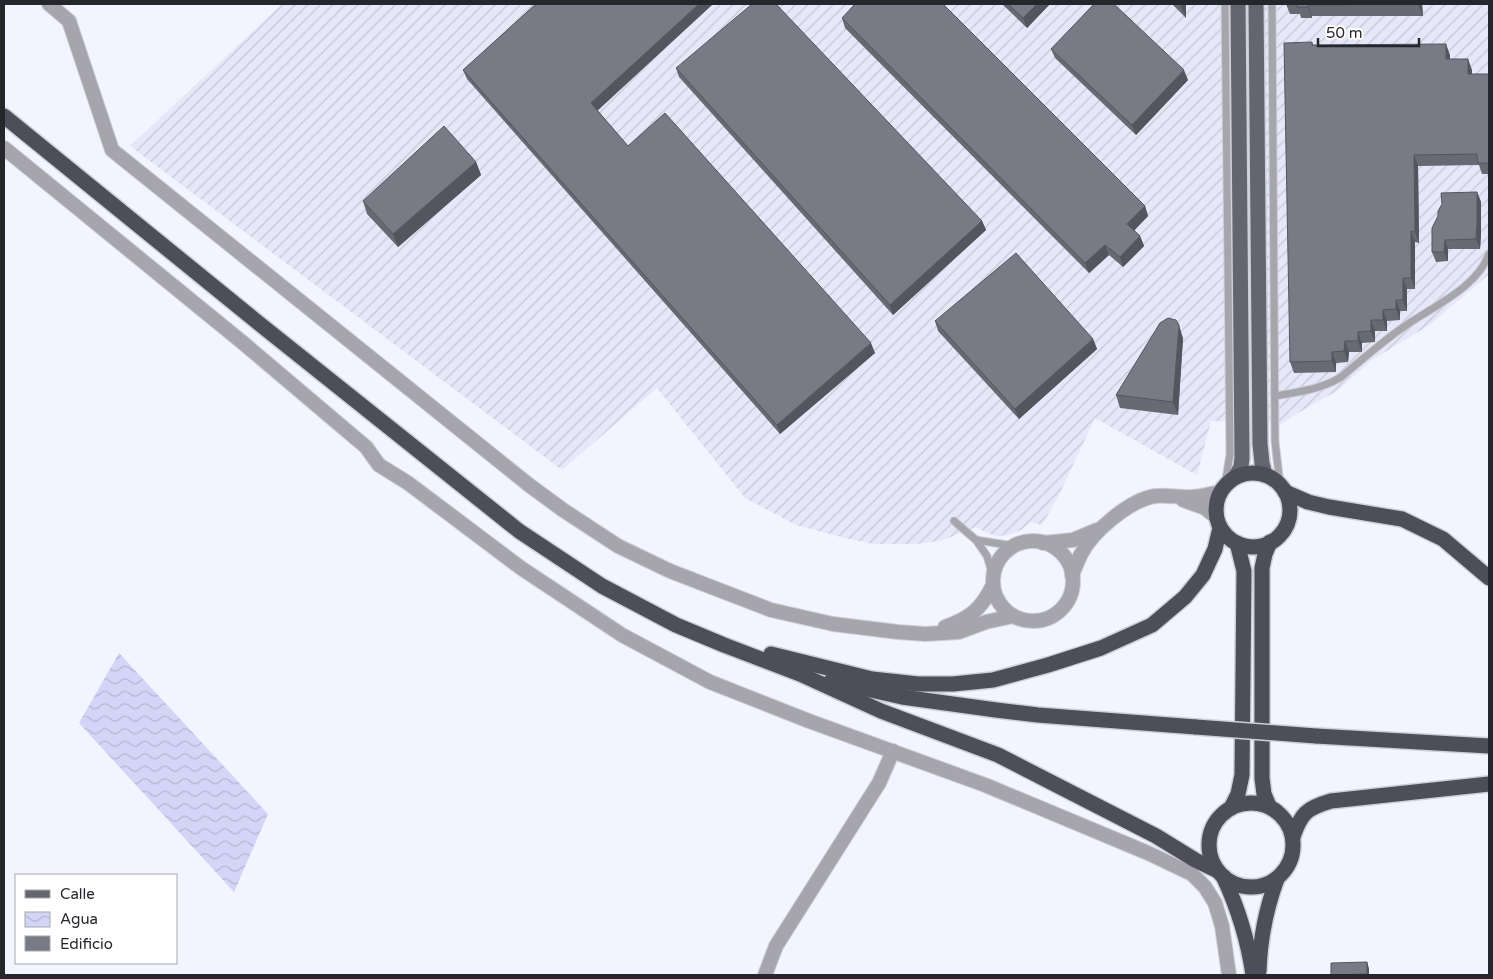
<svg xmlns="http://www.w3.org/2000/svg" width="1493" height="979" font-family="'Varela Round',sans-serif">
  <style>
    .industrial { fill: url(#industrial-furrows) }
    .water { fill: url(#water-waves) }
    .lines { fill: none; stroke-linecap: round; stroke-linejoin: round }
    .lane-casing { stroke: #cdcfd9; stroke-width: 9 }
    .street-casing { stroke: #cdcfd9; stroke-width: 16 }
    .primary-casing { stroke: #cdcfd9; stroke-width: 18 }
    .highway-casing { stroke: #cdcfd9; stroke-width: 18 }
    .lane { stroke: #a5a5ab; stroke-width: 7 }
    .street { stroke: #a5a5ab; stroke-width: 14 }
    .primary { stroke: #64656f; stroke-width: 15 }
    .highway { stroke: #4d4e5a; stroke-width: 15 }
    .highway-bridge-casing { stroke: #cdcfd9; stroke-width: 18; stroke-linecap: butt }
    .highway-bridge { stroke: #4d4e5a; stroke-width: 15 }
    .wall { fill: #676973 }
    .shaded-wall { fill: #54555e }
    .building { fill: #787a86; stroke: #54555e }
  </style>
  <defs>
    <pattern id="industrial-furrows" width="10" height="10" patternUnits="userSpaceOnUse" patternTransform="scale(1.25)"><rect width="10" height="10" fill="#e6e8f9"/><path d="M-1 1l2-2M0 10L10 0M9 11l2-2" fill="none" stroke="#c5c7d6"/></pattern>
    <pattern id="water-waves" width="16" height="10" patternUnits="userSpaceOnUse" patternTransform="scale(1.25)"><rect width="16" height="10" fill="#d2d5f5"/><path d="M0 5q4-4 8 0t8 0" fill="none" stroke="#b4b7d2"/></pattern>
  </defs>
  <rect width="100%" height="100%" fill="#f2f4ff"/>
  <polygon class="industrial" points="282,4 1489,4 1489,274 1431,324 1372,360 1337,391 1293,416 1282,424 1211,421 1197,475 1095,418 1058,497 1042,525 1031,522 1021,530 1009,535 998,536 987,533 976,527 940,541 916,544 873,544 845,538 796,525 745,498 657,388 562,470 130,146"/>
  <polygon class="water" points="119,653 268,814 234,892 79,723"/>
  <g class="lines">
    <defs>
      <g id="lane">
        <polyline points="1272,4 1275,441 1280,485"/>
        <path d="M1275,396C1298,392 1322,389 1341,377C1363,359 1385,339 1408,324C1436,305 1477,287 1489,254"/>
        <polyline points="1225,485 1230,454 1225,4"/>
        <polyline points="954,521 976,540 987,556 993,576"/>
        <polyline points="976,540 1014,546"/>
      </g>
      <g id="street">
        <polyline points="49,4 69,21 112,150 529,485 563,510 618,546 670,571 771,610 833,624 898,632 925,634 959,632 986,622 1013,616"/>
        <polyline points="4,148 242,342 366,447 379,465 408,483 521,568 622,635 710,682 809,721 985,785 1148,853 1192,874 1205,887 1215,903 1222,926 1229,975"/>
        <polyline points="1183,500 1205,508 1216,517"/>
        <circle cx="1033" cy="581" r="40"/>
        <polyline points="1043,543 1073,540 1097,530"/>
        <path d="M1072,575C1075,568 1078,560 1081,554C1093,531 1130,500 1155,496C1166,495 1179,497 1190,497C1200,497 1210,494 1220,492"/>
        <path d="M945,627C971,618 981,609 993,585"/>
        <polyline points="765,975 776,946 879,783 893,751"/>
      </g>
      <g id="primary">
        <polyline points="1256,4 1260,444 1262,463 1265,475"/>
        <polyline points="1236,476 1241,467 1242,458 1238,4"/>
      </g>
      <g id="highway">
        <polyline points="4,116 256,321 519,531 602,586 676,625 724,645 800,674 881,711 998,755 1156,836 1195,860 1218,871"/>
        <circle cx="1253" cy="510" r="37"/>
        <polyline points="1285,492 1308,502 1329,507 1402,519 1443,539 1489,578"/>
        <polyline points="771,654 872,679 918,684 953,684 993,680 1048,665 1101,648 1152,625 1185,597 1203,575 1215,549 1220,528"/>
        <polyline points="831,681 902,697 996,710 1038,715 1196,727"/>
        <polyline points="1316,736 1489,746"/>
        <circle cx="1251" cy="845" r="42"/>
        <polyline points="1269,806 1264,794 1262,778 1262,568 1265,554 1270,542"/>
        <polyline points="1231,808 1238,794 1242,775 1244,571 1237,543"/>
        <path d="M1293,837C1301,813 1307,808 1331,801L1489,784"/>
        <path d="M1223,876C1238,908 1248,940 1253,975"/>
        <path d="M1259,971C1260,939 1266,909 1277,879"/>
      </g>
    </defs>
    <use href="#lane" class="lane-casing"/>
    <use href="#street" class="street-casing"/>
    <use href="#primary" class="primary-casing"/>
    <use href="#highway" class="highway-casing"/>
    <use href="#lane" class="lane"/>
    <use href="#street" class="street"/>
    <use href="#primary" class="primary"/>
    <use href="#highway" class="highway"/>
    <defs>
      <polyline id="highway-bridge" points="1196,727 1316,736"/>
    </defs>
    <use href="#highway-bridge" class="highway-bridge-casing"/>
    <use href="#highway-bridge" class="highway-bridge"/>
  </g>
  <g class="wall">
    <polygon points="536,4 713,4 597,110 628,146 875,353 780,434 467,79 463,70"/>
    <polygon points="1002,4 1050,4 1027,28"/>
    <polygon points="1172,4 1186,4 1186,18"/>
    <polygon points="1286,4 1422,4 1423,16 1312,16 1312,18 1301,18 1300,14 1290,14"/>
    <polygon points="842,18 1145,206 1148,216 1134,230 1140,236 1144,246 1123,267 1109,255 1089,273 845,28"/>
    <polygon points="1312,42 1313,45 1450,55 1450,59 1472,70 1472,74 1489,74 1489,174 1482,174 1479,165 1418,166 1419,243 1415,242 1415,289 1407,289 1407,311 1400,311 1400,320 1387,321 1387,331 1375,331 1375,342 1362,343 1362,352 1349,352 1348,362 1336,363 1336,372 1294,373 1290,362"/>
    <polygon points="1051,49 1188,80 1136,135 1055,58"/>
    <polygon points="676,68 982,221 986,230 893,315 679,77"/>
    <polygon points="476,162 481,175 398,247 367,214 363,201"/>
    <polygon points="1477,192 1481,202 1481,234 1480,249 1448,249 1448,261 1436,262 1432,252 1438,216"/>
    <polygon points="935,321 1093,339 1097,349 1019,419 938,331"/>
    <polygon points="1183,338 1178,415 1120,408 1116,395"/>
    <polygon points="1367,962 1369,969 1369,975 1331,975"/>
  </g>
  <g class="shaded-wall">
    <polygon points="699,4 713,4 595,113 591,103"/>
    <polygon points="1037,4 1050,4 1027,28 1023,18"/>
    <polygon points="1181,4 1186,4 1186,18 1181,6"/>
    <polygon points="1418,4 1422,4 1423,16"/>
    <polygon points="1308,5 1312,16 1312,18 1308,7"/>
    <polygon points="1446,44 1450,55 1450,70 1446,59"/>
    <polygon points="1468,59 1472,70 1472,85 1468,74"/>
    <polygon points="1184,70 1188,80 1136,135 1132,125"/>
    <polygon points="1414,155 1418,166 1419,243 1415,232"/>
    <polygon points="476,162 481,175 398,247 393,234"/>
    <polygon points="1477,192 1481,202 1481,234 1480,249 1476,239"/>
    <polygon points="1145,206 1148,216 1131,234 1127,224"/>
    <polygon points="982,221 986,230 893,315 890,305"/>
    <polygon points="1411,231 1415,242 1415,289 1411,278"/>
    <polygon points="1140,236 1144,246 1123,267 1120,257"/>
    <polygon points="1445,240 1448,249 1448,261 1444,252"/>
    <polygon points="1105,245 1109,255 1089,273 1085,263"/>
    <polygon points="1403,278 1407,289 1407,311 1403,300"/>
    <polygon points="1396,300 1400,311 1400,320 1396,309"/>
    <polygon points="1383,310 1387,321 1387,331 1383,320"/>
    <polygon points="1371,320 1375,331 1375,342 1371,331"/>
    <polygon points="1179,325 1183,338 1178,415 1173,402"/>
    <polygon points="1358,332 1362,343 1362,352 1358,341"/>
    <polygon points="1093,339 1097,349 1019,419 1015,409"/>
    <polygon points="1345,341 1349,352 1348,362 1344,351"/>
    <polygon points="871,343 875,353 780,434 777,425"/>
    <polygon points="1332,352 1336,363 1336,372 1332,361"/>
    <polygon points="1367,962 1369,969 1369,975 1367,975"/>
  </g>
  <g class="building">
    <polygon points="536,4 699,4 591,103 628,146 665,113 871,343 777,425 463,70"/>
    <polygon points="752,4 776,4 982,221 890,305 676,68"/>
    <polygon points="855,4 943,4 1145,206 1127,224 1140,236 1120,257 1105,245 1085,263 842,18"/>
    <polygon points="1008,4 1037,4 1023,18"/>
    <polygon points="1094,4 1114,4 1184,70 1132,125 1051,49"/>
    <polygon points="1297,4 1418,4 1308,5 1308,7 1297,7"/>
    <polygon points="1312,42 1312,45 1446,44 1446,59 1468,59 1468,74 1489,74 1489,163 1478,163 1477,154 1414,155 1415,232 1411,231 1411,278 1403,278 1403,300 1396,300 1396,309 1383,310 1383,320 1371,320 1371,331 1358,332 1358,341 1345,341 1344,351 1332,352 1332,361 1290,362 1284,43"/>
    <polygon points="444,126 476,162 393,234 363,201"/>
    <polygon points="1477,192 1477,224 1476,239 1445,240 1444,252 1432,252 1432,228 1438,216 1438,211 1442,204 1441,193"/>
    <polygon points="1016,253 1093,339 1015,409 935,321"/>
    <polygon points="1168,318 1176,320 1179,325 1173,402 1116,395 1160,323"/>
    <polygon points="1367,962 1367,974 1331,975 1331,963"/>
  </g>
  <rect width="1493" height="979" fill="none" stroke="#26272c" stroke-width="10"/>
  <rect x="15" y="874" width="162" height="90" fill="#ffffff" stroke="#a8a9ab"/>
  <rect x="25" y="890" width="25" height="8" fill="#64656f" stroke="#a8a9ab"/>
  <text x="60" y="899" font-size="15" fill="#26272c">Calle</text>
  <rect x="25" y="912" width="25" height="15" fill="url(#water-waves)" stroke="#a8a9ab"/>
  <text x="60" y="924" font-size="15" fill="#26272c">Agua</text>
  <rect x="25" y="936" width="25" height="15" fill="#787a86" stroke="#a8a9ab"/>
  <text x="60" y="949" font-size="15" fill="#26272c">Edificio</text>
  <path d="M1318 38v8h101v-8" fill="none" stroke="#26272c" stroke-width="2.5"/>
  <text x="1326" y="38" font-size="15" fill="#26272c" stroke="#ffffff" stroke-width="4" paint-order="stroke">50 m</text>
</svg>
